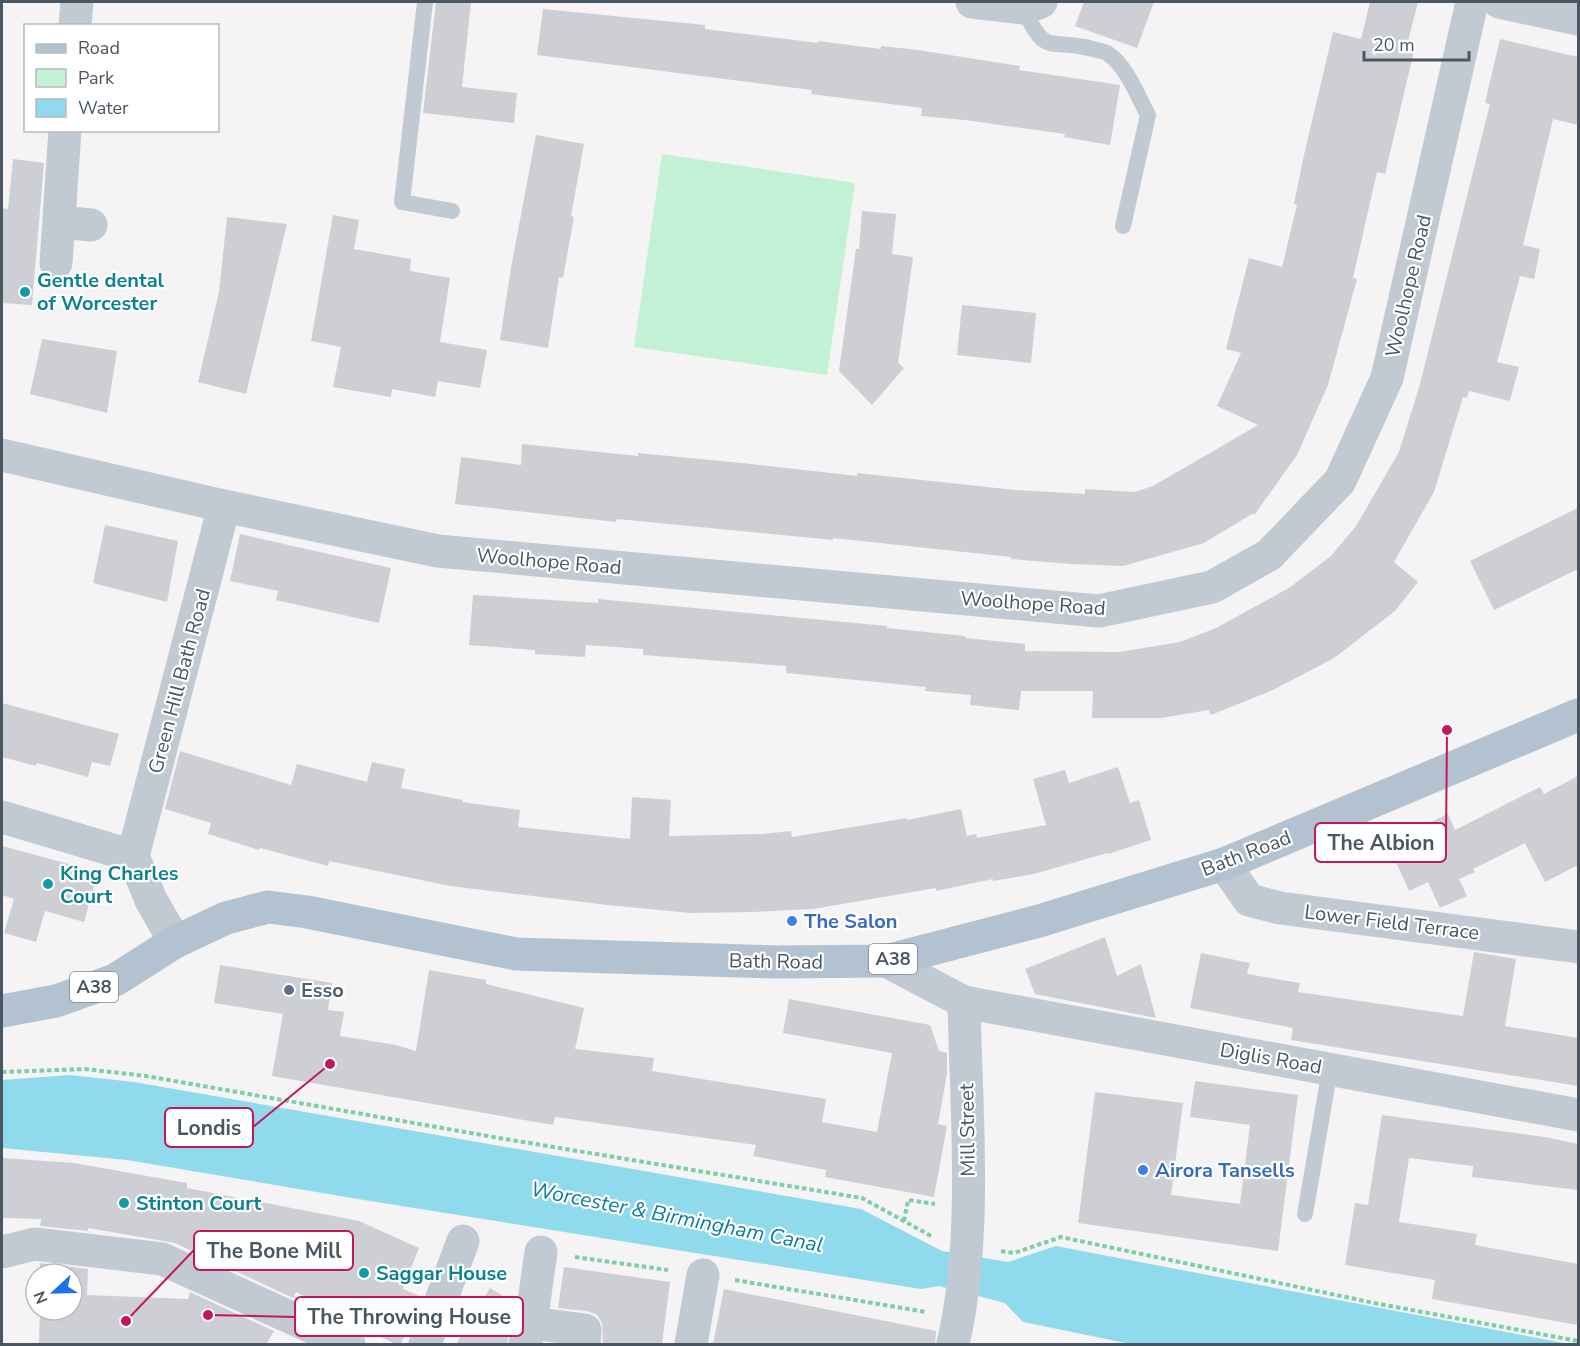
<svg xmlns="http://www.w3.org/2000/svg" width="1580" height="1346" font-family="'Nunito Sans',sans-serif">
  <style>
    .green { fill: #c3f1d5 }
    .water { fill: #90daee }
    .building { fill: #cdcfd5 }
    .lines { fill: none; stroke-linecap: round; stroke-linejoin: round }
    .path { stroke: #7ad0a6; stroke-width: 4; stroke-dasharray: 4.5 3; stroke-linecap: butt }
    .lane { stroke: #c1cad2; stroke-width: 16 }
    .street { stroke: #c1cad2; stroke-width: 33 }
    .primary { stroke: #b3c2d1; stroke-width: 33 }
    .culture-dot { fill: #0f9aa8; stroke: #fff; stroke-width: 2 }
    .shop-dot { fill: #3f7fe0; stroke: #fff; stroke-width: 2 }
    .service-dot { fill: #5c6f8a; stroke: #fff; stroke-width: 2 }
    .labels { text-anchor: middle; stroke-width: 4.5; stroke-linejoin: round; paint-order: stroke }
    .shield { fill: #fff; stroke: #808990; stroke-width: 1.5 }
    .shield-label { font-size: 18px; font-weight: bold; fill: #4a5661 }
    .culture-label { font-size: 20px; font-weight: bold; fill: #0d838f; stroke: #fff; text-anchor: start }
    .street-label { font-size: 20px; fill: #4a5661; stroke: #fff }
    .shop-label { font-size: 20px; font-weight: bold; fill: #366cbe; stroke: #fff; text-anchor: start }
    .service-label { font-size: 20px; font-weight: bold; fill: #4e5e75; stroke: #fff; text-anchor: start }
    .water-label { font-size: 21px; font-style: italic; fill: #0c7c9b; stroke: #fff }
    .leader { fill: none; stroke: #c2185b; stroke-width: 2 }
    .callout-dot { fill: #c2185b; stroke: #fff; stroke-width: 2 }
    .callout { fill: #fff; stroke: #c2185b; stroke-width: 2 }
    .callout-label { font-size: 21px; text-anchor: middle; font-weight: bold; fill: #4a5661 }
  </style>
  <rect width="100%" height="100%" fill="#f5f3f3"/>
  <polygon class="green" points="662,154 855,183 827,375 634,347"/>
  <polygon class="water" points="70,1075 134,1082 861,1209 942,1251 1008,1262 1056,1246 1569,1344 1131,1344 1023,1322 1005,1303 939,1286 921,1289 364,1200 127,1160 2,1148 2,1080"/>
  <g class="building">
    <polygon points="436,2 471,2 462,87 517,93 514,123 423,113"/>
    <polygon points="1084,2 1154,2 1137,48 1075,26"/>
    <polygon points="1370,2 1418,2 1406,49 1414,51 1385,174 1377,172 1353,278 1357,279 1328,385 1297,455 1255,514 1252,514 1204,543 1123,566 1071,564 1011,559 1011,557 833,538 833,540 617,519 616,522 455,504 461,457 521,465 522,444 638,456 638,453 742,463 857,476 857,473 1015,490 1085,494 1085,489 1135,492 1153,486 1258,425 1217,406 1241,353 1226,349 1249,258 1282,267 1297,205 1294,204 1304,155 1333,32 1361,39"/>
    <polygon points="543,9 705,25 705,29 818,43 818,41 881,49 881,46 918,50 1020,66 1019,70 1120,85 1110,145 1064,137 1065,134 965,120 921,116 922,108 811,94 812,90 537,55"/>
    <polygon points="1500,39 1578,57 1578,125 1553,119 1523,245 1540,249 1534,279 1520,276 1497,362 1519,367 1510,401 1469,391 1467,398 1463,397 1434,492 1394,562 1418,582 1395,611 1334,658 1273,690 1211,715 1209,710 1161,718 1092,718 1093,691 1021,691 1019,710 970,705 971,695 925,691 926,687 786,673 786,666 643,655 643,649 586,645 585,657 535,654 535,650 469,645 473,595 598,603 598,599 887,626 887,628 965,636 965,638 1025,644 1025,651 1119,652 1180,642 1216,628 1289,588 1331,556 1356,526 1399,452 1420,384 1490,104 1485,103"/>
    <polygon points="536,135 584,144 571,216 574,217 563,278 559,277 548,348 500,340 511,268"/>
    <polygon points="13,159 44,163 32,305 2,303 2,208 8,209"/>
    <polygon points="862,211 896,214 892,254 913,257 898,363 904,368 872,405 839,371 856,249 859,249"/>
    <polygon points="333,215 359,220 354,249 411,259 410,271 450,278 440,342 487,350 480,388 438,381 435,397 392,389 391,397 333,387 341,347 311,341"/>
    <polygon points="227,217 287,224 246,394 198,382 219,292"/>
    <polygon points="962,305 1036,313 1031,363 957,355"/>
    <polygon points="42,339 117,351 107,413 30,394"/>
    <polygon points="1578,508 1578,569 1494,610 1470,561"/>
    <polygon points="105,525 178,541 167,602 93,583"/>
    <polygon points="240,534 391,568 379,623 276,600 278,591 230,581"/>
    <polygon points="2,703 119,734 110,766 92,762 88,777 37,763 36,766 2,757"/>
    <polygon points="180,751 291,785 297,764 367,782 372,762 405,769 401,788 463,800 462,802 520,810 518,827 630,839 632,797 671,800 669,836 761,834 791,831 792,837 907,818 907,820 961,809 967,836 976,834 977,838 1046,825 1033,779 1065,770 1069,783 1118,767 1130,803 1139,800 1151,840 1108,854 1107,853 1034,874 993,881 993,879 936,891 936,888 813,909 752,912 690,913 608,905 450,886 329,861 328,866 260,848 259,850 208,834 211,823 165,809"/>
    <polygon points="1578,776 1578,865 1545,882 1525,843 1473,869 1475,872 1459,879 1467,896 1440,908 1428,882 1409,891 1387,842 1448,814 1455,830 1540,787 1544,794"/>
    <polygon points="2,846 98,872 84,922 45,911 36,942 4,933 14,899 2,895"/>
    <polygon points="1105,937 1117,976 1141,964 1156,1018 1035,994 1025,969"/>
    <polygon points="1474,952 1516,959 1505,1026 1578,1038 1578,1086 1291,1040 1293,1028 1190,1008 1201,953 1250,963 1247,974 1300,983 1298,992 1463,1016"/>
    <polygon points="220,965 332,983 328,1010 344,1012 340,1036 396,1045 416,1051 429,970 486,980 486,984 584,1008 575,1049 654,1058 652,1071 826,1099 822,1122 877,1132 892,1053 783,1033 789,999 930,1025 939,1051 947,1053 947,1074 938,1124 947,1126 934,1197 825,1177 826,1170 753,1156 756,1145 555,1117 553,1125 272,1076 283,1014 214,1003"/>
    <polygon points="1195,1081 1298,1095 1278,1251 1078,1223 1095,1092 1183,1103 1171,1195 1240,1204 1250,1125 1190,1117"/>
    <polygon points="1382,1115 1545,1137 1578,1144 1578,1190 1472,1177 1473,1166 1409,1158 1399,1222 1477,1234 1475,1245 1578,1264 1578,1325 1432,1299 1435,1280 1345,1265 1355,1203 1368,1205"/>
    <polygon points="2,1158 74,1163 187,1183 187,1188 359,1221 419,1248 403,1289 422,1297 401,1344 395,1344 296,1292 293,1298 175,1243 88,1228 88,1231 40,1226 41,1219 2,1218"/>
    <polygon points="40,1263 88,1269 87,1295 188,1299 190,1292 274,1331 266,1344 39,1344 40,1310 72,1310 72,1274 40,1274"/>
    <polygon points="564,1267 670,1282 662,1344 603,1344 602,1323 597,1315 587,1311 558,1308"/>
    <polygon points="490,1288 515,1303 507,1344 456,1344"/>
    <polygon points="724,1289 936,1331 935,1344 713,1344"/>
  </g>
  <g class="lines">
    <g class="path">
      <polyline points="2,1072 85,1069 146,1076 499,1138 862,1198 933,1237"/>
      <polyline points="904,1221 908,1200 935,1204"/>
      <polyline points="1001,1251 1014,1253 1061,1237 1374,1303 1578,1341"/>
      <polyline points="575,1257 668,1270"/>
      <polyline points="735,1280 926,1312"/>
    </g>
    <g class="lane">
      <polyline points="425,2 402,202 452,211"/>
      <path d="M1024,8C1045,59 1051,37 1093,49C1097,50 1103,51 1107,53C1127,66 1137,95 1148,115L1123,226"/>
      <polyline points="1305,1214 1330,1069"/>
    </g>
    <g class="street">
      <polyline points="972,2 1024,8 1041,2"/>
      <polyline points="1499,2 1578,19"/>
      <polyline points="75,26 77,2"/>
      <polyline points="60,222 91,225"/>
      <polyline points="56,263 65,130"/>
      <polyline points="2,455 224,506"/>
      <polyline points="2,817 133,856"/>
      <polyline points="133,856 224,506 438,551 1099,611 1212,587 1269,555 1340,481 1387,378 1472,2"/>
      <polyline points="133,856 151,900 175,942"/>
      <polyline points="1224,864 1249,900 1280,908 1578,947"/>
      <polyline points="886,961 964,1002 1578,1115"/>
      <polyline points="2,1252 35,1244 162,1259 349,1344"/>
      <polyline points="531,1323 585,1330 584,1344"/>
      <polyline points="425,1344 463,1241"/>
      <polyline points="525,1344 531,1323 541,1252"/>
      <polyline points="691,1344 703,1275"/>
      <path d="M953,1344C978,1236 966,1113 964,1002"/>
    </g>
    <polyline class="primary" points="2,1011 56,1001 115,980 175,942 226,918 268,907 307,912 516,954 776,962 886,961 1039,921 1224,864 1578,715"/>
  </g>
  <g class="culture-dot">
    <circle cx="25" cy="292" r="6"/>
    <circle cx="48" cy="884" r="6"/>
    <circle cx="124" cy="1203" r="6"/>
    <circle cx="364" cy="1273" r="6"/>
  </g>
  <g class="shop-dot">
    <circle cx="792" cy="921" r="6"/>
    <circle cx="1143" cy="1170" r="6"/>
  </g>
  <circle class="service-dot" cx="289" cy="990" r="6"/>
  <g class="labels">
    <g class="shield">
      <rect x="869" y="944" width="48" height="30" rx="4.5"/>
      <rect x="70" y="972" width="48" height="30" rx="4.5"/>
    </g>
    <g class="shield-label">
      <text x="893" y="965">A38</text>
      <text x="94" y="993">A38</text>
    </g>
    <g class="culture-label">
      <text x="37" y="287">Gentle dental<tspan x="37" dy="23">of Worcester</tspan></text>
      <text x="60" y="880">King Charles<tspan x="60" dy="23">Court</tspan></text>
      <text x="136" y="1210">Stinton Court</text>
      <text x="376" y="1280">Saggar House</text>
    </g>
    <g class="street-label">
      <text transform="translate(1408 286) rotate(-77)" y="7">Woolhope Road</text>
      <text transform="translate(549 561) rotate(5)" y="7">Woolhope Road</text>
      <text transform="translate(1033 603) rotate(4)" y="7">Woolhope Road</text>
      <text transform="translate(179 681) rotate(-75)" y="7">Green Hill Bath Road</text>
      <text transform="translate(1246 853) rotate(-21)" y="7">Bath Road</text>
      <text transform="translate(1392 922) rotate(7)" y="7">Lower Field Terrace</text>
      <text transform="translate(776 961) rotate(1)" y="7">Bath Road</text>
      <text transform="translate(1271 1058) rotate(10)" y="7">Diglis Road</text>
      <text transform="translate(967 1130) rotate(-91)" y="7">Mill Street</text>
    </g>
    <g class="shop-label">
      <text x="804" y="928">The Salon</text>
      <text x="1155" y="1177">Airora Tansells</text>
    </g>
    <g class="service-label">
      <text x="301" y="997">Esso</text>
    </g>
    <g class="water-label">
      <text transform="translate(677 1217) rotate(11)" y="7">Worcester &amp; Birmingham Canal</text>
    </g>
  </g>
  <path class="leader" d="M1447 730L1446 842M330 1064L253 1127M126 1321L194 1250M208 1315L295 1317"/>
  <g class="callout-dot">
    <circle cx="1447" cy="730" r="6"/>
    <circle cx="330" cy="1064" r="6"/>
    <circle cx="126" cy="1321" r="6"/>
    <circle cx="208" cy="1315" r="6"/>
  </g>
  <g class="callout">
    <rect x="1315" y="823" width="131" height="39" rx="6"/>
    <rect x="165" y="1108" width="88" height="39" rx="6"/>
    <rect x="194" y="1231" width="159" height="39" rx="6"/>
    <rect x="295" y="1297" width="228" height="39" rx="6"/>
  </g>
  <g class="callout-label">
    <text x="1381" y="850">The Albion</text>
    <text x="209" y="1135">Londis</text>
    <text x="274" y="1258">The Bone Mill</text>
    <text x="409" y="1324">The Throwing House</text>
  </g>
  <rect width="1580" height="1346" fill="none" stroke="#4a5661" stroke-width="6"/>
  <rect x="24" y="24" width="195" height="108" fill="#ffffff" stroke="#b7bbc0" stroke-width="1.5"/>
  <rect x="36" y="44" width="30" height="9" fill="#b3c2d1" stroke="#b7bbc0" stroke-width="1.5"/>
  <text x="78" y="54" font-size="18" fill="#4a5661">Road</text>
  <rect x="36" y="69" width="30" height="18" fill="#c3f1d5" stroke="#b7bbc0" stroke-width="1.5"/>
  <text x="78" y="84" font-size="18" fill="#4a5661">Park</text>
  <rect x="36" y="99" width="30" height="18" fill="#90daee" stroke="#b7bbc0" stroke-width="1.5"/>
  <text x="78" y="114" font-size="18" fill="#4a5661">Water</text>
  <g transform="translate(54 1292) rotate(248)"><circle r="28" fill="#ffffff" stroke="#b7bbc0" stroke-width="1.5"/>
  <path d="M0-4.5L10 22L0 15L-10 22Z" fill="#1a73e8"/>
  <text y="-9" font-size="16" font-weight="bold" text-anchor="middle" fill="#4a5661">N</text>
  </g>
  <path d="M1364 51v9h105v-9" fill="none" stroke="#4a5661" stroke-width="3"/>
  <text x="1373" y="51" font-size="18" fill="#4a5661" stroke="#ffffff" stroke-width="4.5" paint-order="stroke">20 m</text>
</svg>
